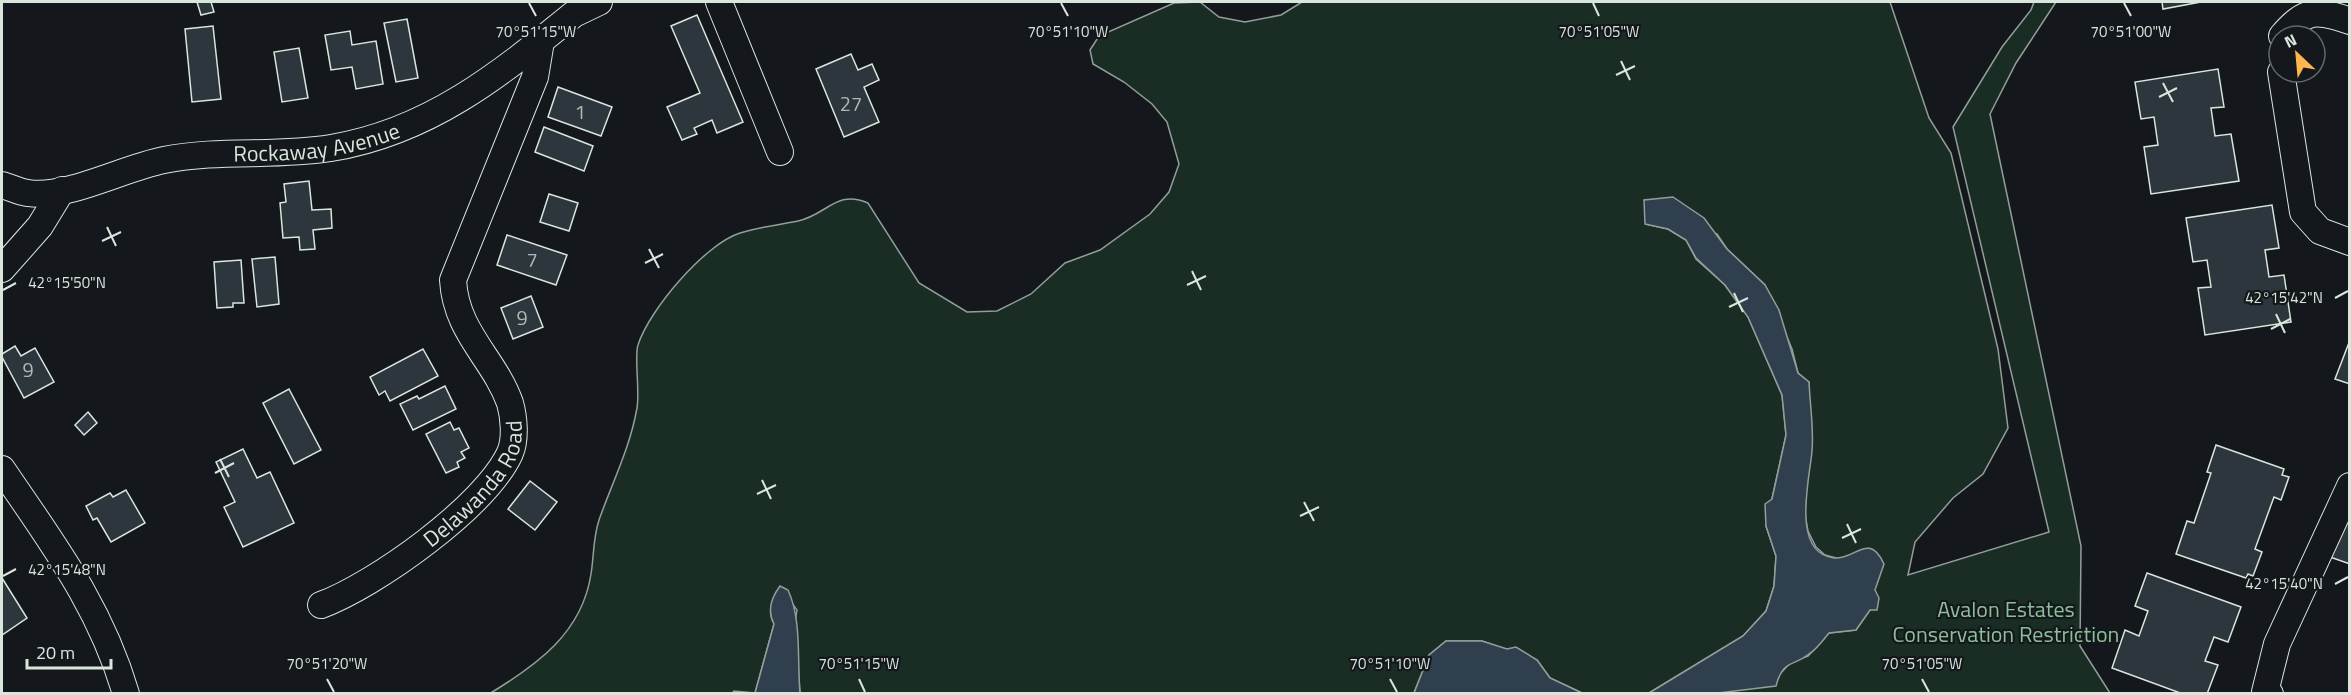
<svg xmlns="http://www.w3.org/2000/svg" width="2351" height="695" font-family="'Titillium Web',sans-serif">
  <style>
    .green { fill: #1a2d24; stroke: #939e99; stroke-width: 1.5 }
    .water { fill: #2f3f4d; stroke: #939e99; stroke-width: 1.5 }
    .building { fill: #2c363c; stroke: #d8e6dc; stroke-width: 1.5 }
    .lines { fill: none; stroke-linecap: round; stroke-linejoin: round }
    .minor-casing { stroke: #d8e6dc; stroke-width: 28 }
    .minor { stroke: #14181c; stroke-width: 26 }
    .ticks { fill: none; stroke: #d8e6dc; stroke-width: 2 }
    .labels { text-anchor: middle; stroke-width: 4.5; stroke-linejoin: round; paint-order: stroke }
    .number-label { font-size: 20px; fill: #adbab4 }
    .street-label { font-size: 22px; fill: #d8e6dc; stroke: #14181c }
    .park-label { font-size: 22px; fill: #8ac095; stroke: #14181c }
    .ticks-label { font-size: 15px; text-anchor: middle; fill: #d8e6dc; stroke: #14181c; stroke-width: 4.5; stroke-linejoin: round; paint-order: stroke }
  </style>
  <rect width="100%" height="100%" fill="#14181c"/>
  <path class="green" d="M1200,2L1219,17L1245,22L1281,15L1302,2H1890L1929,118L1951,153L1998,349L2008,428L1983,474L1953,498L1915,542L1908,575L2049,532L1953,127L2002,47L2031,10L2034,2H2056L2016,63L1990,114L2081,546L2080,646L2110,693H1718L1779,675L1791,662L1808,656L1829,633L1856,630L1870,610L1836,558L1825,555L1816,547L1808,531L1805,515L1809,382L1798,373L1792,349L1765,285L1727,249L1717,234L1645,224L1668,229L1686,240L1696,259L1725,285L1748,317L1782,395L1786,435L1766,526L1776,556L1774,586L1766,611L1743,636L1649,693H1582L1550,678L1537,660L1482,641H1446L1429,655L1414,693H800L795,623L797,610L780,587C772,598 767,611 774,624L755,693L734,691L731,694H489C537,665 582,633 591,574C594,556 593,538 599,520C612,483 630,448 637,408C640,391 634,355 638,345C649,310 705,244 740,233C758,227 779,225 798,221C827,215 836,189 868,203L919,283L967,312L997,311L1031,294L1065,263L1100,250L1150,214L1169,192L1179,164L1167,122L1152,104L1124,82L1093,64L1090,50L1099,36L1174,3Z"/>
  <g class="water">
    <path d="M1673,197L1704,218L1727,249L1765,285L1779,310L1798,373L1809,382C1810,405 1814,429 1812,451C1810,477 1790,553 1834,558C1855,560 1869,531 1884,564L1875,590L1879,598L1877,610H1870L1856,630L1829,633C1823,640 1817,649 1809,654C1793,667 1783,659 1776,686L1718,693H1649L1743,636L1766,611L1774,586L1776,556L1766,526L1765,504L1772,499L1786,435L1782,395L1748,317L1725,285L1696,258L1686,240L1668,229L1645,224L1644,200Z"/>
    <path d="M780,586L788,590C802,620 797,660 800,693H755L774,624C767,611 771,598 780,586Z"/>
    <polygon points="1446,641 1482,641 1507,649 1516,647 1537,660 1550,678 1582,693 1414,693 1429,655"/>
  </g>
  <g class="building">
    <polygon points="197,2 211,2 214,12 201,15"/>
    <polygon points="2162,2 2201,2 2163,9"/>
    <polygon points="697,15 743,122 717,133 712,120 694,128 697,134 682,140 667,107 700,93 671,26"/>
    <polygon points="407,19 418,78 396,82 384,23"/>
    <polygon points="213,26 221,99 192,102 185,29"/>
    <polygon points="350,31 352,45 376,41 383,84 356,89 352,67 331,70 325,35"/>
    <polygon points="299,48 308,98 282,102 274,52"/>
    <polygon points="851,54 858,70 872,64 879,80 864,87 879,122 844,137 816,69"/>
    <polygon points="2218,69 2224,107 2211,108 2215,136 2231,134 2239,181 2151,194 2144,147 2158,145 2154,117 2141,119 2135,82"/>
    <polygon points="558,87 612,107 601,136 548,117"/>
    <polygon points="544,127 593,146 584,171 535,152"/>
    <polygon points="309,181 312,210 331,209 332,228 313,230 315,249 300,250 299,237 283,238 280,203 286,202 284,184"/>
    <polygon points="549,194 578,203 569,231 540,222"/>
    <polygon points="2272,205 2279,248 2265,250 2269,277 2284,275 2291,322 2205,335 2198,288 2211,287 2207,260 2193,262 2186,218"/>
    <polygon points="507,235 567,255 556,285 497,265"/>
    <polygon points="275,257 279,304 257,307 252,259"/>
    <polygon points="241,260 244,303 233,303 233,307 217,308 214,262"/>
    <polygon points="531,296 543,327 513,339 501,308"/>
    <polygon points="2350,340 2350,384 2335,379"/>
    <polygon points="15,346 21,356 35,348 54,382 24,398 2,357 2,354"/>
    <polygon points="423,349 438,376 390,401 385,391 379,395 370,377"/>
    <polygon points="445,386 456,409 413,430 400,404 417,396 419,399"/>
    <polygon points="289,389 321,450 294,464 263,403"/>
    <polygon points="88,412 97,423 84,435 75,425"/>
    <polygon points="450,422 454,430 459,428 469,448 461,452 465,458 457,462 459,467 446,473 426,434"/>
    <polygon points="2216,445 2284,469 2282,475 2289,477 2281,500 2274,497 2255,549 2262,552 2253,576 2248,574 2246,578 2176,554 2187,521 2194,523 2211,473 2207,472"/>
    <polygon points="243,449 257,478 270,472 294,523 243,547 224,507 235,502 216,462"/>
    <polygon points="530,481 557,502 535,530 508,509"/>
    <polygon points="126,490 145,523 111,542 97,518 93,520 86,506 110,493 113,497"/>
    <polygon points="2350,504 2350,564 2330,557"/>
    <polygon points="2147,573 2241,607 2228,642 2214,637 2205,661 2218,665 2207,694 2183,694 2112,668 2125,630 2139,636 2148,611 2135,606"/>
    <polygon points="2,578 27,618 2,635"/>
  </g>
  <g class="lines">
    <defs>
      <g id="minor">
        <polyline points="719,2 780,152"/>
        <path d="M2282,36C2305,9 2317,9 2350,21"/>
        <polyline points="2281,72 2303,212 2320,231 2350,242"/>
        <path id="s1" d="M2,185C10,187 19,192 28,193C67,199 123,168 164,160C219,149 276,157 331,148C429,132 499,75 574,14L599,2"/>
        <polyline points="2,269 40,226 62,190"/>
        <path d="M2,469C52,543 100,605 126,694"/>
        <path id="s2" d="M321,605C375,585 485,507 510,453C516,439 514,417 510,403C494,358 456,333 453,280L535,77L541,41"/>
        <polyline points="2270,694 2265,692 2277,644 2350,486"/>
      </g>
    </defs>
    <use href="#minor" class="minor-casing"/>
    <use href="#minor" class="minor"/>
  </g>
  <path class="ticks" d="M529,3L536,16M1061,3L1068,16M1593,3L1599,16M2124,3L2131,16M1621,61L1630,80M1616,75L1635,66M2163,83L2173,102M2159,97L2177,88M107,227L116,246M102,241L121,232M649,249L659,268M645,263L663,254M1192,271L1201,290M1187,285L1206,276M3,290L16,283M1734,293L1743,312M2335,298L2348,291M1729,307L1748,298M2276,314L2285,333M2271,329L2290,319M220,459L229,477M215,473L234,463M762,480L771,499M757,494L776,485M1304,502L1314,521M1300,516L1319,507M1847,524L1856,543M1842,538L1861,529M3,576L16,569M2335,584L2348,577M327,679L334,692M859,679L865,692M1390,679L1397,692M1922,679L1929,692"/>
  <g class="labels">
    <g class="number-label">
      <text x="851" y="111">27</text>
      <text x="580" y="119">1</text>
      <text x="532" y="267">7</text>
      <text x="522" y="325">9</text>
      <text x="28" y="377">9</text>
    </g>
    <g class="street-label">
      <text dy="8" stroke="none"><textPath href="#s1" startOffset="322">Rockaway Avenue</textPath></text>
      <text dy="8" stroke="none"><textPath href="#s2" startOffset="201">Delawanda Road</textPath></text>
    </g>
    <g class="park-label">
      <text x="2006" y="617">Avalon Estates<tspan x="2006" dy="25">Conservation Restriction</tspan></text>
    </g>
  </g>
  <g class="ticks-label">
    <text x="1068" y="37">70°51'10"W</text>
    <text x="2131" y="37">70°51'00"W</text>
    <text x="536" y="37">70°51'15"W</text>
    <text x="1599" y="37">70°51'05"W</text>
    <text x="67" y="288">42°15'50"N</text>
    <text x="2284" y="303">42°15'42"N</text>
    <text x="67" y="575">42°15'48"N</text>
    <text x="2284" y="589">42°15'40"N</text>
    <text x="327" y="669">70°51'20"W</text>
    <text x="859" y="669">70°51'15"W</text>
    <text x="1390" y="669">70°51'10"W</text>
    <text x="1922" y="669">70°51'05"W</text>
  </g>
  <rect width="2351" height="695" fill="none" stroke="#d8e6dc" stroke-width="6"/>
  <g transform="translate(2297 54) rotate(334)"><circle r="28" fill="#14181c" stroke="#626a69" stroke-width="1.5"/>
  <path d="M0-4.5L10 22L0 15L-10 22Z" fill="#ffb74d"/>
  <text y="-9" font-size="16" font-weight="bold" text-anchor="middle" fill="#d8e6dc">N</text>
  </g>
  <path d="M27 659v9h84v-9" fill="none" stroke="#d8e6dc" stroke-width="3"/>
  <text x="36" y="659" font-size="18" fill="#d8e6dc" stroke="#14181c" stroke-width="4.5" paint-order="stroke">20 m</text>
</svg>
